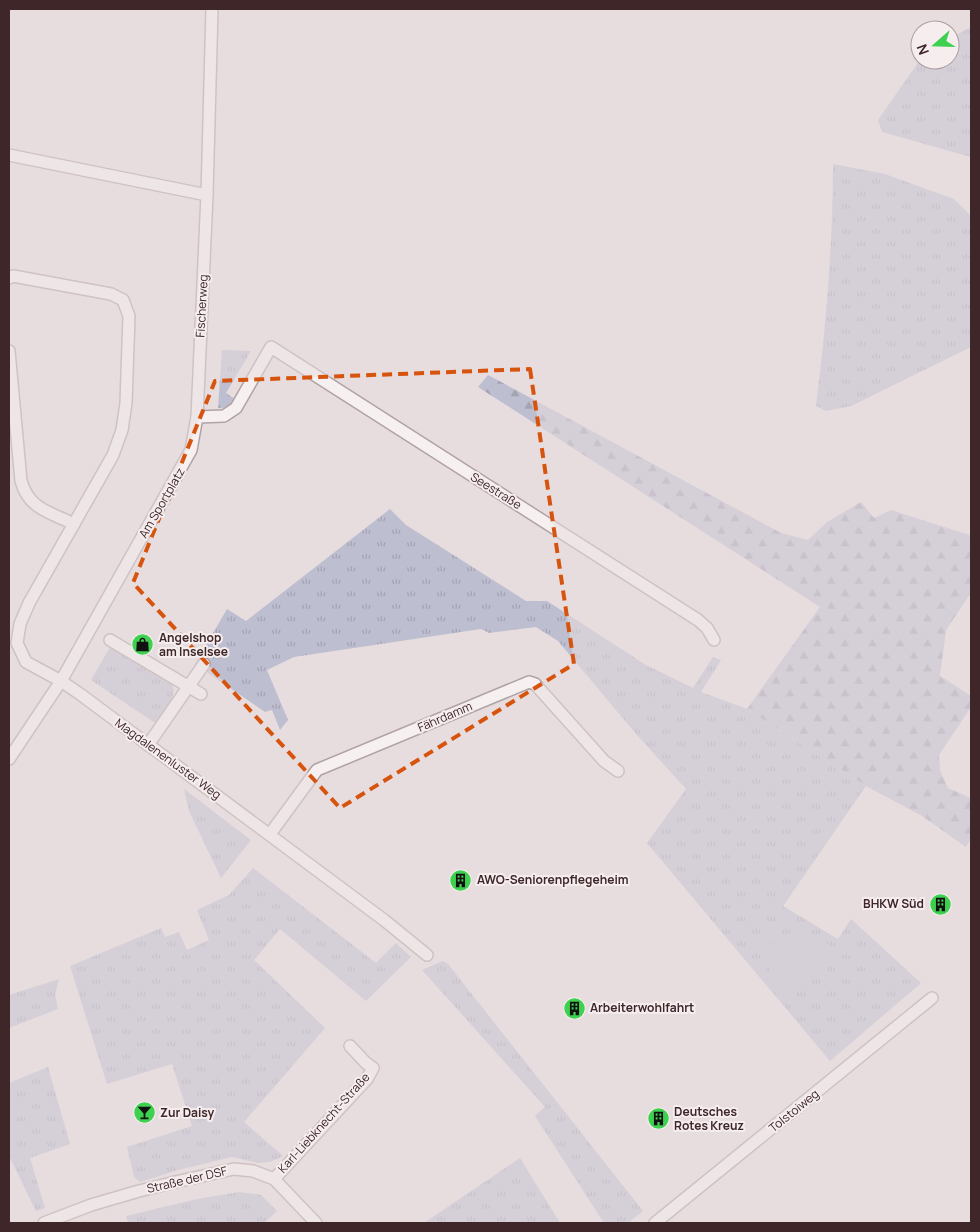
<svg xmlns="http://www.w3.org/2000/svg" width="980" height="1232" font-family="Manrope,sans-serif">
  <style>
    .grass { fill: url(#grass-tufts) }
    .forest { fill: url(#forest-firs) }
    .park { fill: #bebed1 }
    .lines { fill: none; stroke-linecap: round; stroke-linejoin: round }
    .street-casing { stroke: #b1a2a4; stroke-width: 14 }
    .street { stroke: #f6f0f0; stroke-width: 11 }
    .marked { fill: none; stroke: #d7540f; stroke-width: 4; stroke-dasharray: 10 6; stroke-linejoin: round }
    .labels { text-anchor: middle; stroke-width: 4; stroke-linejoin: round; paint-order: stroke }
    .street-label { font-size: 12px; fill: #3e2629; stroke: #f5edee }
    .poi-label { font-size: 12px; font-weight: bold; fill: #3e2629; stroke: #f5edee; text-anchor: start }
  </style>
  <defs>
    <pattern id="grass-tufts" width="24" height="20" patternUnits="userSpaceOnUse" patternTransform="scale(1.25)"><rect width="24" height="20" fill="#bebed1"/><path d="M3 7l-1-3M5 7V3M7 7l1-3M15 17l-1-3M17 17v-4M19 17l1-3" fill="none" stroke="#a4a3b3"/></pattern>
    <pattern id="forest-firs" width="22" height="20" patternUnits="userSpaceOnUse" patternTransform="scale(1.25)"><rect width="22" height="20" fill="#bebed1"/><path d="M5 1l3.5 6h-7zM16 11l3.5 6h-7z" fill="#a4a3b3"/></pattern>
  </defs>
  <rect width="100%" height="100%" fill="#e7ddde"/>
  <g class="grass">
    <polygon points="971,27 971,157 882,132 878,120 920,60 950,60 950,38"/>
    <path d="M833,164L885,174L954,199L969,214L971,220V347L851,406L826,411L816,406C826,326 833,245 833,164Z"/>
    <path d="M222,350L251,351L226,393L235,399C231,405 225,409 218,408Z"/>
    <polygon points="390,509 406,525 526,601 547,601 646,665 693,688 713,657 721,660 701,692 747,709 866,786 783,906 838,939 851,919 921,983 830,1061 647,843 686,789 636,734 558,641 536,627 489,633 481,629 294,657 267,670 288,720 280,730 272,710 265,712 195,664 227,609 246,621"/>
    <path d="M110,647L172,684C179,698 162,712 155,723L91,680Z"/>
    <polygon points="184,789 251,840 221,878 189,811"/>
    <polygon points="253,868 376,963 396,943 411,957 366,1001 280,929 254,960 325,1028 244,1122 283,1156 270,1162 258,1163 232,1157 178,1170 140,1182 134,1177 127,1147 192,1126 172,1064 107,1084 70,966 161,928 165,937 179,932 187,950 209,940 197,910 229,895"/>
    <polygon points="443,961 448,964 643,1211 628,1223 604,1223 535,1116 545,1107 422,970"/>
    <polygon points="59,979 55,995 58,1009 9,1028 9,995"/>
    <polygon points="48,1067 70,1144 30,1158 45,1208 36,1211 9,1156 9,1083"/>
    <polygon points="520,1158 560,1223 424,1223"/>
    <polygon points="239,1192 261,1195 277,1211 264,1223 128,1223 126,1216 197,1199"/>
  </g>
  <polygon class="forest" points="488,375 781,533 808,540 827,522 861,502 874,518 891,510 969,535 971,539 971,595 968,597 946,630 940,676 971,696 971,707 939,755 940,770 948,788 971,798 971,838 966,847 922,816 866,786 747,709 820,607 478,387"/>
  <polygon class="park" points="805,937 830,945 822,962 784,988 771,975 762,944"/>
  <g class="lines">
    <defs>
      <g id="street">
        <polyline points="9,155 207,195"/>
        <polyline points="9,278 13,276 111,294 123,300 129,316 126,403 122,430 113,455 29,603 20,624 17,643 26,662 61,681 80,694 384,920 427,955"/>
        <path d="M9,351L21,481C29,509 49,512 74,524"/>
        <polyline points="197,417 224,416 236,408 271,347 698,620 707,628 714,640"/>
        <polyline points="110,640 201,694"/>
        <polyline points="148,745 204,664"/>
        <polyline points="9,759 61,681 191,450 197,417 207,195 212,9"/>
        <polyline points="270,834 317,770 529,682 535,684 604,761 618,771"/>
        <polyline points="274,1179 367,1079 373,1068 366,1063 350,1046"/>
        <polyline points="44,1223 91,1205 139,1191 175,1182 234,1169 253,1171 274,1179 316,1223"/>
        <polyline points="655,1223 932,998"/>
      </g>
    </defs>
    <use href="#street" class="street-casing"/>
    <use href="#street" class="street"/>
  </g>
  <path d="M0 0H980V1232H0ZM530,369L574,664L340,808L133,583L215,381Z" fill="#e7ddde" fill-opacity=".55" fill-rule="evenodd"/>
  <path class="marked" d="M530,369L574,664L340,808L133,583L215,381Z"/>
  <defs>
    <symbol id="shop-disc" viewBox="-11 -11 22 22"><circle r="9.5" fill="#3ed04f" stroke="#f5edee"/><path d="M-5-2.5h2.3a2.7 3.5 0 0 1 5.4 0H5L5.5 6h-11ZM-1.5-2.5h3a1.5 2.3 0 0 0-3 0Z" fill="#111"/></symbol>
    <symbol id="building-disc" viewBox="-11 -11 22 22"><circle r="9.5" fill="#3ed04f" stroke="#f5edee"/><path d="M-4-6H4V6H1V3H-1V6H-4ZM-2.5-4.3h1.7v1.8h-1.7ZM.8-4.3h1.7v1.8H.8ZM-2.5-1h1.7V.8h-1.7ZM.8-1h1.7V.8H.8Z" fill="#111"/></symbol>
    <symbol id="bar-disc" viewBox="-11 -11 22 22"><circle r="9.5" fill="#3ed04f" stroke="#f5edee"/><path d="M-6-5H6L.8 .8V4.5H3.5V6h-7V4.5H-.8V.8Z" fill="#111"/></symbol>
  </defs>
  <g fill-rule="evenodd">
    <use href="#shop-disc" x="130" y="632" width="25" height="25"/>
    <use href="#building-disc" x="448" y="868" width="25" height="25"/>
    <use href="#building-disc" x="928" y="892" width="25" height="25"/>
    <use href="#building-disc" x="562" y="996" width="25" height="25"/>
    <use href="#bar-disc" x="132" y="1100" width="25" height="25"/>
    <use href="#building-disc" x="646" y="1106" width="25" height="25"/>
  </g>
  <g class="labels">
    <g class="street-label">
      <text transform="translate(202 306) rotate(-87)" y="4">Fischerweg</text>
      <text transform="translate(496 491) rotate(32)" y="4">Seestraße</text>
      <text transform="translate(162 503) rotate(-60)" y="4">Am Sportplatz</text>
      <text transform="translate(445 717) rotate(-23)" y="4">Fährdamm</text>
      <text transform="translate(168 759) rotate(36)" y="4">Magdalenenluster Weg</text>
      <text transform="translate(794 1111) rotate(-39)" y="4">Tolstoiweg</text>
      <text transform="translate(324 1123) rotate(-48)" y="4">Karl-Liebknecht-Straße</text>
      <text transform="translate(187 1180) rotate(-13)" y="4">Straße der DSF</text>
    </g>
    <g class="poi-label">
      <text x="159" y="642">Angelshop<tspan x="159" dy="14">am Inselsee</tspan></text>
      <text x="477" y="884">AWO-Seniorenpflegeheim</text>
      <text x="924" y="908" text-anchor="end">BHKW Süd</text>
      <text x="590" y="1012">Arbeiterwohlfahrt</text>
      <text x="674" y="1116">Deutsches<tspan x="674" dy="14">Rotes Kreuz</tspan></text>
      <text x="160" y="1117">Zur Daisy</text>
    </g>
  </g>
  <rect width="980" height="1232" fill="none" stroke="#3e2629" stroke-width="20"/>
  <g transform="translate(935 45) rotate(250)"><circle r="24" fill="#f5edee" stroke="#ac9d9f"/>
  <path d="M0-4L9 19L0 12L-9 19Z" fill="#3ed04f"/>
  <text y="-8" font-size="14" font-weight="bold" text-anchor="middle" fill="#3e2629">N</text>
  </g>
</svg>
